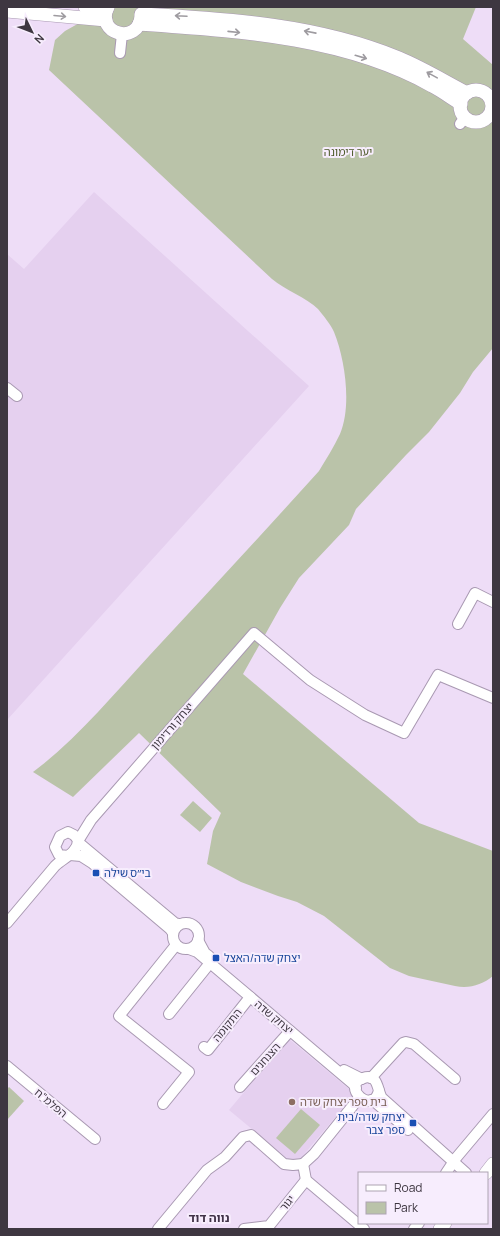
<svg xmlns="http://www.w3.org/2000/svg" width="500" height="1236" font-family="Manrope,'Noto Sans Hebrew',sans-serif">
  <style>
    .built { fill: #e5d0ef }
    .green { fill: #bac3a9 }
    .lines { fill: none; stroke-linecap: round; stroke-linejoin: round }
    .minor-casing { stroke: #a999b2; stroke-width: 12 }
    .major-casing { stroke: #a999b2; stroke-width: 14 }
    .minor { stroke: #fff; stroke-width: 10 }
    .major { stroke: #fff; stroke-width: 13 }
    .oneway { stroke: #9e9ba0 }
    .transit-dot { fill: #1a4fb4; stroke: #f7edfd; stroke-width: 1.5 }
    .education-dot { fill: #8d6e63; stroke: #f7edfd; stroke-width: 1.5 }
    .labels { text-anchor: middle; stroke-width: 4; stroke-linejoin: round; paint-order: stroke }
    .park-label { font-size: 11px; fill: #4c5928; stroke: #f7edfd }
    .street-label { font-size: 11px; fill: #3e3741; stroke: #f7edfd }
    .transit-label { font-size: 11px; fill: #164399; stroke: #f7edfd; text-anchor: start }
    .education-label { font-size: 11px; fill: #785e54; stroke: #f7edfd; text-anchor: start }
    .neighbourhood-label { font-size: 12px; font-weight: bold; fill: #413348; stroke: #f7edfd }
  </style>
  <rect width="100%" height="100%" fill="#eeddf7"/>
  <g class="built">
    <polygon points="94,192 309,386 7,720 7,254 24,269"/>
    <polygon points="289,1039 355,1094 295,1165 229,1110"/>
  </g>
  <g class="green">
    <path d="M108,7H476L463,39L493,65V348L473,372L460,393L429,432L406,455L356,509L349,525L299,578L280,608L243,674L419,823L493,851V976C482,985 469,989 455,986L409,976L390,968L324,916L297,902L278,896L241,882L207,864L213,831L221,813L139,733L73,797L33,772C75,741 113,695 149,656C206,595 263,533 319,471C326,459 334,447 340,434C352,406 345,359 334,332C331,325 323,315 318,309C307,298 285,290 272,279L49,70L55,40L65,31Z"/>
    <polygon points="193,801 212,818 200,832 180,815"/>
    <polygon points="9,1087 24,1101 7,1120 7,1089"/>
    <polygon points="301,1109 320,1125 295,1154 276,1138"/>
  </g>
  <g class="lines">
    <defs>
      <g id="minor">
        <polyline points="120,53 122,34"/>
        <polyline points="460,124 465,117"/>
        <polyline points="7,388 17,396"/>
        <polyline points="458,624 475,593 493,602"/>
        <polyline points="78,841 91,820 254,633 310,680 365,715 404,733 438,675 493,698"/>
        <polyline points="78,842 175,923 179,924"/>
        <polyline points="70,855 81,856 92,863 170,929 173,933"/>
        <circle cx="186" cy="936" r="13"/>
        <path d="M7,923L55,866C63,858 78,853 78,840L74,835L68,832L60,836L55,847L59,855L68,856"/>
        <polyline points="198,940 205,953 209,956"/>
        <polyline points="189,949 197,952 353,1084 356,1088"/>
        <polyline points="169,1014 210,963"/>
        <polyline points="204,1047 208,1050 250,997"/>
        <polyline points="7,1066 95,1139"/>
        <polyline points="344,1070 362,1079"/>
        <polyline points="371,1078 403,1043 406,1042 414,1044 455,1079"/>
        <polyline points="240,1087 290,1031"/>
        <path d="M379,1090C373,1117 340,1086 363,1078C379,1073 377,1091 382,1098L466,1173"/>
        <polyline points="371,1100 376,1103 408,1130"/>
        <polyline points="163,1104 189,1072 119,1016 176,945"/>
        <polyline points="303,1164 314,1154 359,1098"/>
        <polyline points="446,1173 456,1158 493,1114"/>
        <polyline points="158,1229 207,1170 225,1157 243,1137 251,1135 284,1164 293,1165 303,1164 306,1180 364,1229"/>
        <polyline points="244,1229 269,1226 306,1180"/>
        <polyline points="414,1229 419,1223"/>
      </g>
      <g id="major">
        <polyline points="85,7 107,9"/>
        <path d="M108,7C94,34 139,46 141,16"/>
        <polyline points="7,11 106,20"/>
        <path d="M141,14C228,19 317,24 399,58C423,68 444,81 467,93"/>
        <path d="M139,24C237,31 345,37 432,86C442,91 451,98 461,104"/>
        <circle cx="476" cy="106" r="16"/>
        <polyline points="486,1173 493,1164"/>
        <polyline points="440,1229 445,1223"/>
      </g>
    </defs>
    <use href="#minor" class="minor-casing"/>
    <use href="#major" class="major-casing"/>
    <use href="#minor" class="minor"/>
    <use href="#major" class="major"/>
  </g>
  <defs><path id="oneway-shaft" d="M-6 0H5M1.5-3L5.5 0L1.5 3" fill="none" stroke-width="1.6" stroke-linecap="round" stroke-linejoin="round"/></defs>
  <g class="oneway">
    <use href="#oneway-shaft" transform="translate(60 16) rotate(5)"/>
    <use href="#oneway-shaft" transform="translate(181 16) rotate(-177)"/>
    <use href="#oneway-shaft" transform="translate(234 32) rotate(6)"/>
    <use href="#oneway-shaft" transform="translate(310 32) rotate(-169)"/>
    <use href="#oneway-shaft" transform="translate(361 57) rotate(16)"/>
    <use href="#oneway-shaft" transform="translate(432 75) rotate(-151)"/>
  </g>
  <g class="transit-dot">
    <rect x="92" y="869" width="8" height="8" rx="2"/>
    <rect x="212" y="954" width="8" height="8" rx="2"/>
    <rect x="409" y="1119" width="8" height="8" rx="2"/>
  </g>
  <circle class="education-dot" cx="292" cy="1102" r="4"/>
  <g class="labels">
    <g class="park-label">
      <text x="348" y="156">יער דימונה</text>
    </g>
    <g class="street-label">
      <text transform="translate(172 726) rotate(-49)" y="4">יצחק ורדימון</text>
      <text transform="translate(274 1017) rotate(40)" y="4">יצחק שדה</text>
      <text transform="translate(227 1025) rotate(-51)" y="4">התקומה</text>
      <text transform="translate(265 1059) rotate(-48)" y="4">הצנחנים</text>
      <text transform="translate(51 1103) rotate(40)" y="4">הפלמ"ח</text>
      <text transform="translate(287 1203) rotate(-51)" y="4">יגור</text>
    </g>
    <g class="transit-label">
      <text x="104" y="877">בי״ס שילה</text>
      <text x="224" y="962">יצחק שדה/האצל</text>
      <text x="405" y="1121" text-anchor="end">יצחק שדה/בית<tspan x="405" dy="13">ספר צבר</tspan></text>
    </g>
    <g class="education-label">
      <text x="300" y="1106">בית ספר יצחק שדה</text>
    </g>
    <g class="neighbourhood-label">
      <text x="209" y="1222">נווה דוד</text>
    </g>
  </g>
  <rect width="500" height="1236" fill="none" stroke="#3e3741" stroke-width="16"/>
  <rect x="358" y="1172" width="130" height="52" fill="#f7edfd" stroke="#ada4b2"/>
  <rect x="366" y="1185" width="20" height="6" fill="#ffffff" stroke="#ada4b2"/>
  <text x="394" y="1192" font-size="12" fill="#3e3741">Road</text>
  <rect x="366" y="1202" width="20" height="12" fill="#bac3a9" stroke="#ada4b2"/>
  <text x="394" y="1212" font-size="12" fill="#3e3741">Park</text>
  <g transform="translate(32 32) rotate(133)" stroke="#f7edfd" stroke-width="3" paint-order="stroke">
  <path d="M0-3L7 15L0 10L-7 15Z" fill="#3e3741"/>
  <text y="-6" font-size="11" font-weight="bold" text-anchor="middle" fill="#3e3741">N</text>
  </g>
</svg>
